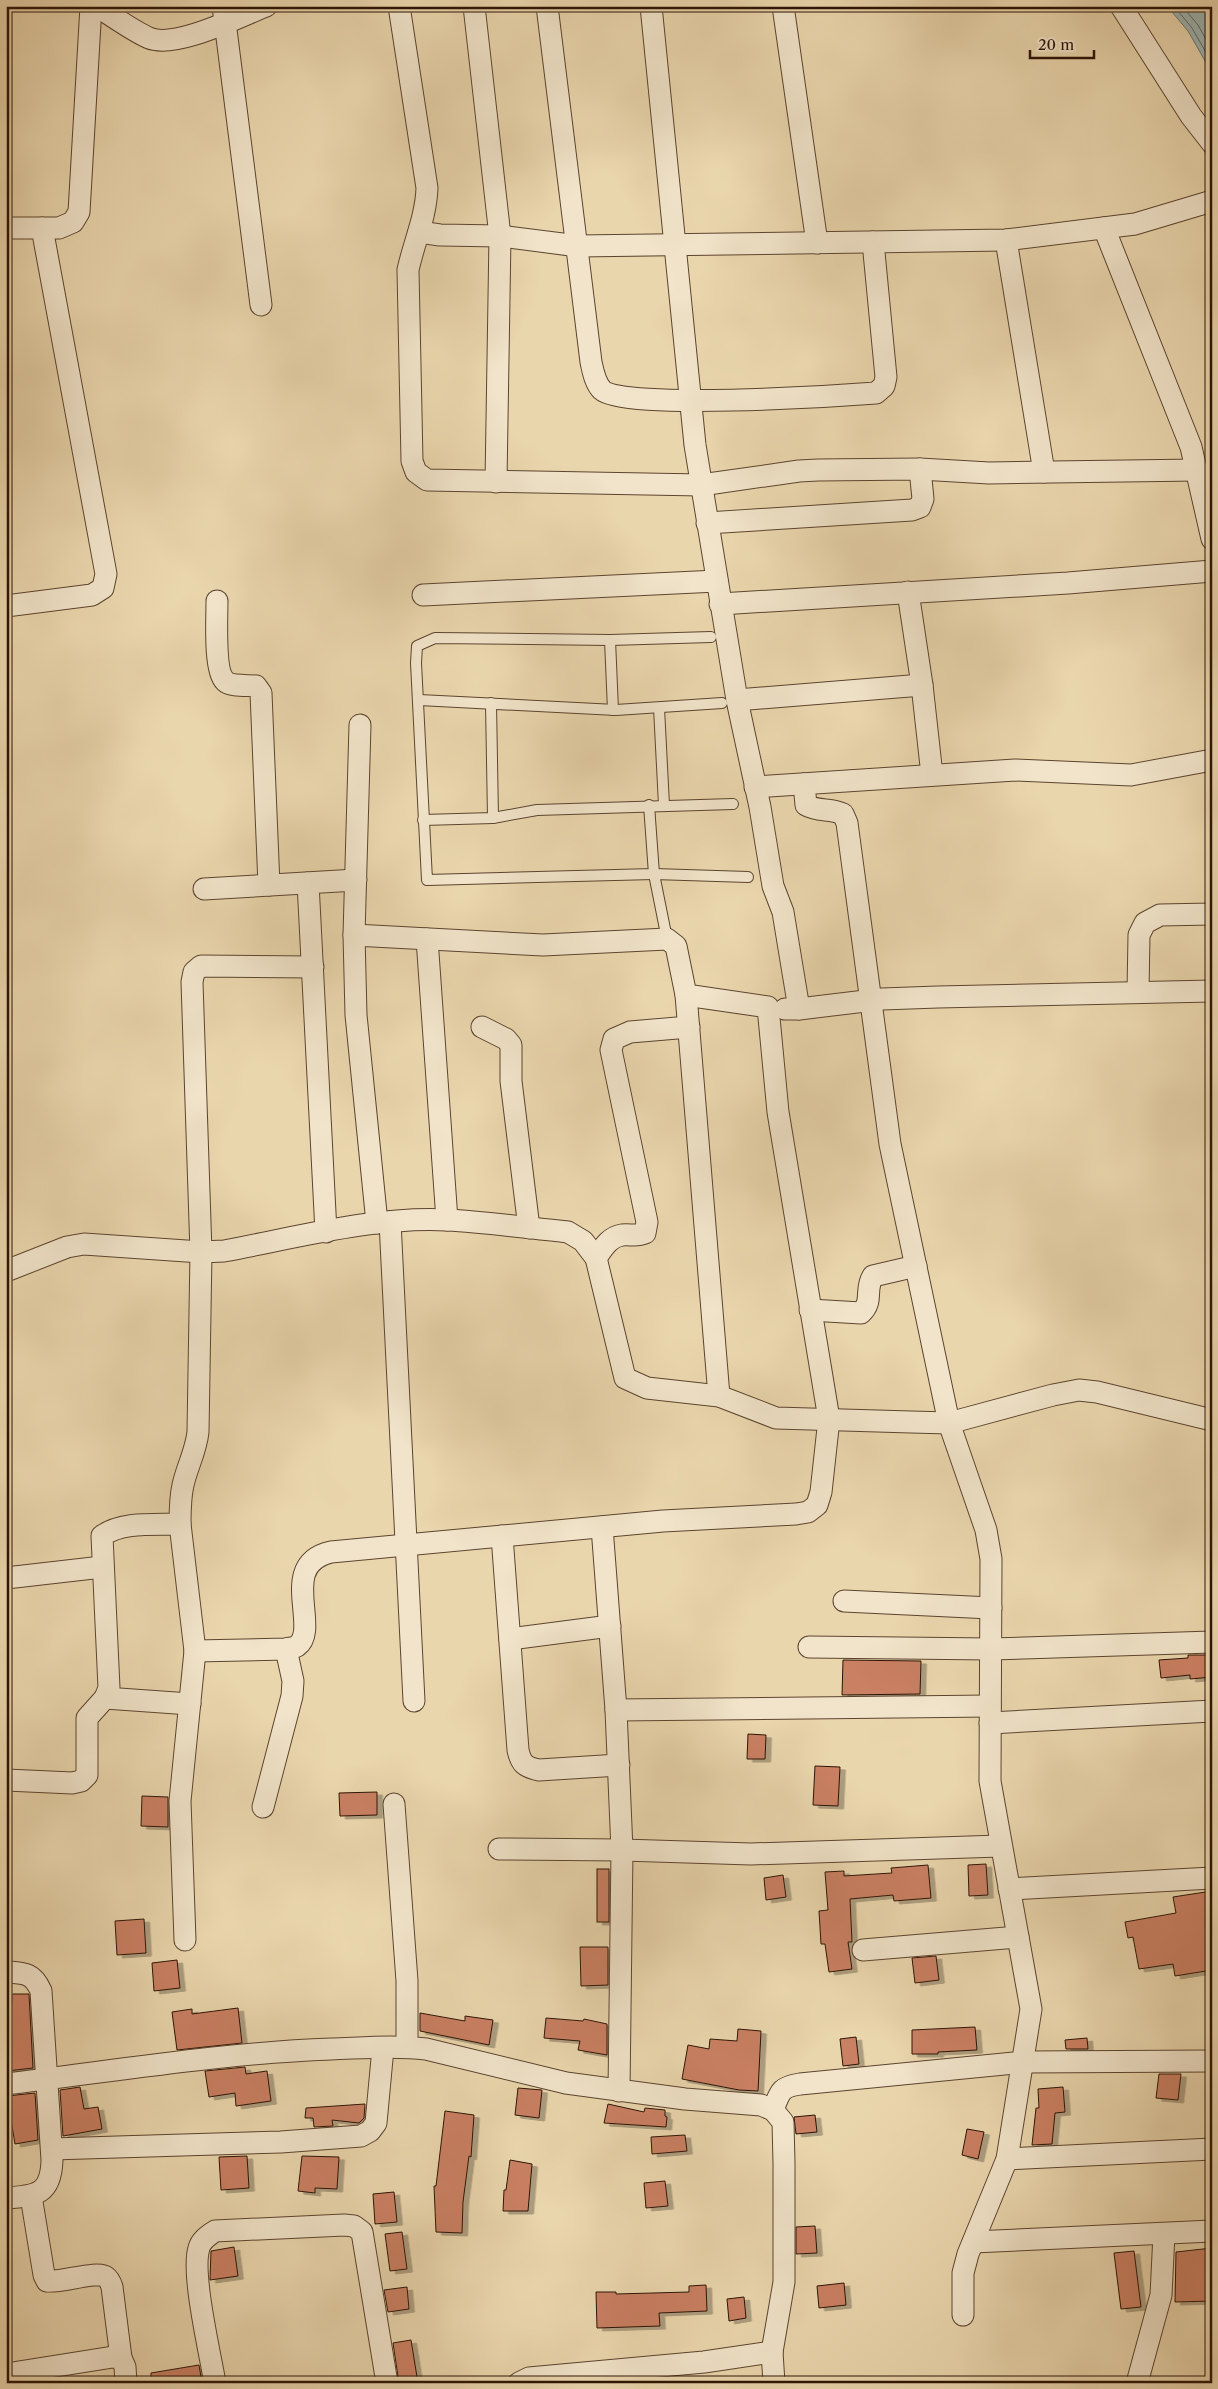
<svg xmlns="http://www.w3.org/2000/svg" width="1218" height="2389" font-family="'Libre Caslon Text',serif">
  <style>
    .water { fill: #9cb6b5; stroke: #6f756f }
    .lines { fill: none; stroke-linecap: round; stroke-linejoin: round }
    .shore { stroke: #64655d; stroke-width: 1 }
    .building { fill: #ca8064; stroke: #2c1405; filter: url(#shadow) }
    .service-casing { stroke: #5c442f; stroke-width: 12 }
    .minor-casing { stroke: #5c442f; stroke-width: 23 }
    .service { stroke: #f1e4ca; stroke-width: 10 }
    .minor { stroke: #f1e4ca; stroke-width: 21 }
  </style>
  <defs>
    <filter id="shadow"><feDropShadow dx="5.5" dy="3" stdDeviation="0" flood-color="#0004"/></filter>
  </defs>
  <rect width="100%" height="100%" fill="#ead6ad"/>
  <filter id="stains"><feTurbulence type="fractalNoise" baseFrequency=".004" numOctaves="4"/><feColorMatrix values="0 0 0 0 .2 0 0 0 0 .09 0 0 0 0 .02 0 0 0 .5 -.17"/></filter>
  <radialGradient id="worn" r=".72"><stop offset=".6" stop-color="#630" stop-opacity="0"/><stop offset="1" stop-color="#630" stop-opacity=".3"/></radialGradient>
  <polygon class="water" points="1167,6 1212,6 1212,73 1188,31"/>
  <g class="lines">
    <g class="shore">
      <polyline points="1174,6 1192,28 1212,63"/>
      <polyline points="1182,6 1198,25 1212,50"/>
    </g>
  </g>
  <g class="building">
    <polygon points="1188,1655 1212,1655 1212,1677 1190,1679 1190,1675 1161,1678 1159,1660 1188,1658"/>
    <polygon points="843,1660 921,1661 920,1694 842,1695"/>
    <polygon points="748,1734 766,1735 765,1759 747,1759"/>
    <polygon points="815,1766 840,1767 838,1806 813,1805"/>
    <polygon points="377,1792 377,1815 340,1816 339,1793"/>
    <polygon points="142,1796 168,1797 168,1827 141,1826"/>
    <polygon points="986,1864 988,1895 969,1896 968,1865"/>
    <polygon points="928,1865 931,1898 894,1901 893,1895 850,1899 852,1942 848,1942 852,1969 829,1972 825,1944 821,1944 819,1911 828,1910 825,1872 844,1871 844,1876 892,1873 891,1868"/>
    <rect x="597" y="1869" width="12" height="53"/>
    <polygon points="783,1875 786,1897 766,1900 764,1878"/>
    <polygon points="1212,1891 1212,1970 1175,1976 1173,1964 1139,1969 1133,1937 1128,1938 1125,1922 1176,1913 1173,1897"/>
    <polygon points="144,1919 146,1953 117,1955 115,1921"/>
    <polygon points="580,1947 608,1947 608,1985 581,1986"/>
    <polygon points="936,1956 939,1980 915,1983 912,1958"/>
    <polygon points="177,1960 180,1988 154,1991 152,1963"/>
    <polygon points="12,1994 29,1994 33,2068 7,2071 6,2056 10,2055"/>
    <polygon points="238,2008 242,2043 177,2050 172,2012 192,2009 192,2014"/>
    <polygon points="420,2013 465,2021 465,2016 493,2020 489,2045 420,2031"/>
    <polygon points="546,2018 583,2021 584,2019 607,2024 607,2055 578,2050 580,2041 544,2038"/>
    <polygon points="975,2027 977,2050 938,2052 938,2054 912,2054 912,2030"/>
    <polygon points="738,2029 761,2031 758,2091 739,2090 682,2079 688,2045 709,2049 710,2039 737,2041"/>
    <polygon points="856,2037 859,2064 843,2066 840,2039"/>
    <polygon points="1087,2038 1088,2049 1066,2049 1065,2040"/>
    <polygon points="245,2067 246,2074 267,2071 271,2101 236,2106 235,2093 209,2097 205,2071"/>
    <polygon points="1159,2074 1181,2074 1178,2100 1156,2098"/>
    <polygon points="80,2087 84,2109 98,2107 102,2129 63,2136 60,2090"/>
    <polygon points="1063,2087 1065,2112 1055,2113 1052,2144 1032,2145 1036,2108 1039,2108 1038,2089"/>
    <polygon points="518,2088 542,2090 539,2118 515,2115"/>
    <polygon points="35,2093 38,2140 15,2144 7,2096"/>
    <polygon points="365,2104 364,2118 359,2123 332,2120 333,2126 314,2127 313,2118 305,2118 306,2108"/>
    <polygon points="608,2104 644,2112 645,2108 665,2110 665,2116 667,2117 666,2127 604,2123"/>
    <polygon points="445,2111 474,2115 471,2157 469,2156 463,2202 462,2233 436,2232 434,2186 436,2186"/>
    <polygon points="815,2115 817,2132 796,2134 794,2117"/>
    <polygon points="967,2129 984,2132 978,2159 962,2155"/>
    <polygon points="685,2135 687,2151 652,2154 651,2137"/>
    <polygon points="247,2156 249,2188 221,2190 219,2157"/>
    <polygon points="302,2156 339,2157 337,2189 315,2188 315,2193 298,2191"/>
    <polygon points="510,2160 532,2164 528,2211 503,2211 504,2190 506,2190"/>
    <polygon points="665,2181 668,2206 646,2208 644,2183"/>
    <polygon points="394,2192 397,2222 375,2224 373,2194"/>
    <polygon points="815,2226 817,2253 796,2254 796,2227"/>
    <polygon points="402,2232 407,2269 390,2271 385,2234"/>
    <polygon points="234,2247 238,2276 210,2280 211,2251"/>
    <polygon points="1212,2248 1212,2301 1175,2302 1176,2252"/>
    <polygon points="1134,2251 1141,2307 1121,2309 1114,2253"/>
    <polygon points="844,2283 846,2305 819,2308 817,2286"/>
    <polygon points="706,2285 707,2311 659,2313 660,2326 597,2328 596,2292 616,2292 616,2294 689,2292 689,2286"/>
    <polygon points="407,2287 409,2309 388,2312 384,2290"/>
    <polygon points="744,2297 746,2318 729,2321 727,2299"/>
    <polygon points="411,2340 418,2383 399,2383 393,2343"/>
    <polygon points="199,2365 202,2383 151,2383 151,2373"/>
  </g>
  <g class="lines">
    <defs>
      <g id="service">
        <polyline points="610,640 613,710"/>
        <polyline points="419,700 616,710 722,703"/>
        <polyline points="491,703 493,818"/>
        <polyline points="659,708 664,805"/>
        <polyline points="649,805 654,874 427,880 416,663 417,646 435,638 610,640 711,637"/>
        <polyline points="423,820 493,818 537,810 733,804"/>
        <polyline points="667,939 654,874 748,877"/>
      </g>
      <g id="minor">
        <path d="M96,6C113,16 131,30 149,38C175,49 238,17 266,6"/>
        <polyline points="223,6 261,305"/>
        <path d="M399,6L427,188C426,217 414,242 408,270L412,461L416,472L427,480L701,485L799,471L818,470L920,469L989,473L1197,470"/>
        <polyline points="474,6 500,236 496,482"/>
        <path d="M547,6L591,362C593,371 595,383 602,390C623,410 837,396 876,393L884,386L886,377L873,242"/>
        <polyline points="651,6 695,445 737,700 760,807 773,886 783,912 799,1009"/>
        <polyline points="783,6 817,243"/>
        <polyline points="1121,6 1191,116 1212,143"/>
        <polyline points="6,228 59,228 73,222 79,212 91,6"/>
        <polyline points="1104,228 1191,447 1212,539"/>
        <polyline points="419,232 440,235 500,236 578,246 1006,240 1135,224 1212,201"/>
        <polyline points="1006,240 1044,472"/>
        <polyline points="707,523 912,510 920,507 923,499 920,469"/>
        <polyline points="908,592 922,685 932,775"/>
        <polyline points="423,595 717,581"/>
        <path d="M217,601C217,618 214,671 225,681C231,687 248,685 256,686L261,693L269,885"/>
        <polyline points="720,604 1068,583 1212,571"/>
        <polyline points="6,606 92,595 103,588 106,574 42,228"/>
        <polyline points="737,700 922,685"/>
        <path d="M804,784L806,805C818,812 831,808 843,814L847,823L890,1144L949,1423L986,1530L991,1559L990,1781L1031,2009L1007,2159L968,2254L963,2273V2315"/>
        <polyline points="755,787 1015,770 1131,775 1212,760"/>
        <polyline points="308,883 326,1232"/>
        <polyline points="204,889 356,880"/>
        <polyline points="354,935 360,725"/>
        <polyline points="427,939 447,1220"/>
        <polyline points="1138,992 1139,935 1145,923 1160,915 1212,914"/>
        <polyline points="686,995 719,1396"/>
        <polyline points="785,1009 799,1009 882,999 938,997 1212,991"/>
        <polyline points="482,1027 506,1039 511,1045 511,1081 529,1228"/>
        <polyline points="390,1222 414,1701"/>
        <path d="M596,1258C603,1248 609,1237 622,1235C631,1234 636,1237 645,1233L647,1222L611,1050L614,1039L630,1032L689,1027"/>
        <path d="M6,1271L67,1247L84,1244L201,1252L224,1251C294,1238 376,1216 447,1220C487,1222 528,1228 568,1232L583,1241L596,1258L625,1378L647,1388L719,1396L776,1418L911,1422L949,1423L1053,1395L1079,1390L1097,1392L1212,1420"/>
        <path d="M810,1310L861,1313C874,1301 864,1290 873,1276L916,1266"/>
        <polyline points="602,1527 616,1710 622,1850 619,2091"/>
        <path d="M502,1536L518,1750C521,1764 525,1767 539,1770L619,1765"/>
        <polyline points="6,1578 102,1567"/>
        <polyline points="844,1601 991,1608"/>
        <polyline points="510,1639 610,1626"/>
        <polyline points="809,1647 991,1649 1212,1642"/>
        <path d="M195,1651L286,1649C289,1648 294,1648 297,1646C321,1629 277,1564 331,1552L663,1521L796,1514L808,1512L817,1505L821,1492L829,1419L778,1112L768,1007L686,995L676,946L667,939L543,945L354,935L356,1015L377,1223"/>
        <polyline points="105,1698 190,1704"/>
        <polyline points="616,1710 990,1706"/>
        <polyline points="990,1723 1212,1711"/>
        <path d="M6,1780L72,1783L81,1781L87,1775V1718L105,1698L109,1688L102,1536C122,1521 156,1525 180,1524"/>
        <polyline points="394,1804 407,1981 407,2047"/>
        <polyline points="263,1807 292,1696 293,1681 286,1649"/>
        <polyline points="499,1849 622,1850 751,1854 1000,1846"/>
        <polyline points="1009,1889 1212,1878"/>
        <path d="M185,1940L180,1801L195,1651L180,1524C180,1511 180,1498 183,1485C187,1467 196,1451 198,1432L201,1252L192,982L194,972L201,966L313,967"/>
        <polyline points="863,1950 1018,1937"/>
        <path d="M6,1972C25,1973 33,1973 41,1991L52,2160C51,2194 37,2196 6,2198"/>
        <path d="M6,2084C114,2071 222,2053 331,2049C363,2048 395,2045 426,2049L566,2083L685,2099L761,2105L773,2110L783,2122L784,2163V2282L772,2352L774,2383"/>
        <path d="M773,2110C780,2092 780,2087 800,2084L1024,2062L1212,2061"/>
        <polyline points="52,2149 281,2142 361,2136 370,2131 376,2123 383,2048"/>
        <polyline points="1007,2159 1212,2149"/>
        <path d="M31,2196L44,2275L47,2281C61,2283 98,2270 106,2277C109,2279 111,2284 112,2287L121,2358"/>
        <polyline points="973,2242 1212,2231"/>
        <polyline points="6,2374 113,2357 121,2358 125,2367 126,2383"/>
        <path d="M215,2383C210,2353 191,2273 199,2248C201,2240 208,2236 215,2231L344,2225L354,2226L362,2232L387,2383"/>
        <polyline points="519,2383 529,2378 704,2362 772,2352"/>
        <polyline points="1137,2383 1161,2295 1164,2234"/>
      </g>
    </defs>
    <use href="#service" class="service-casing"/>
    <use href="#minor" class="minor-casing"/>
    <use href="#service" class="service"/>
    <use href="#minor" class="minor"/>
  </g>
  <rect width="1218" height="2389" fill="none" stroke="#ead6ad" stroke-width="25"/>
  <rect x="8" y="8" width="1203" height="2374" fill="none" stroke="#2c1405" stroke-width="2.5"/>
  <rect x="12" y="12" width="1193" height="2364" fill="none" stroke="#2c1405"/>
  <path d="M1030 50v8h64v-8" fill="none" stroke="#2c1405" stroke-width="2.5"/>
  <text x="1038" y="50" font-size="15" fill="#2c1405" stroke="#f1e4ca" stroke-width="4" paint-order="stroke">20 m</text>
  <rect width="100%" height="100%" filter="url(#stains)"/>
  <rect width="100%" height="100%" fill="url(#worn)"/>
</svg>
